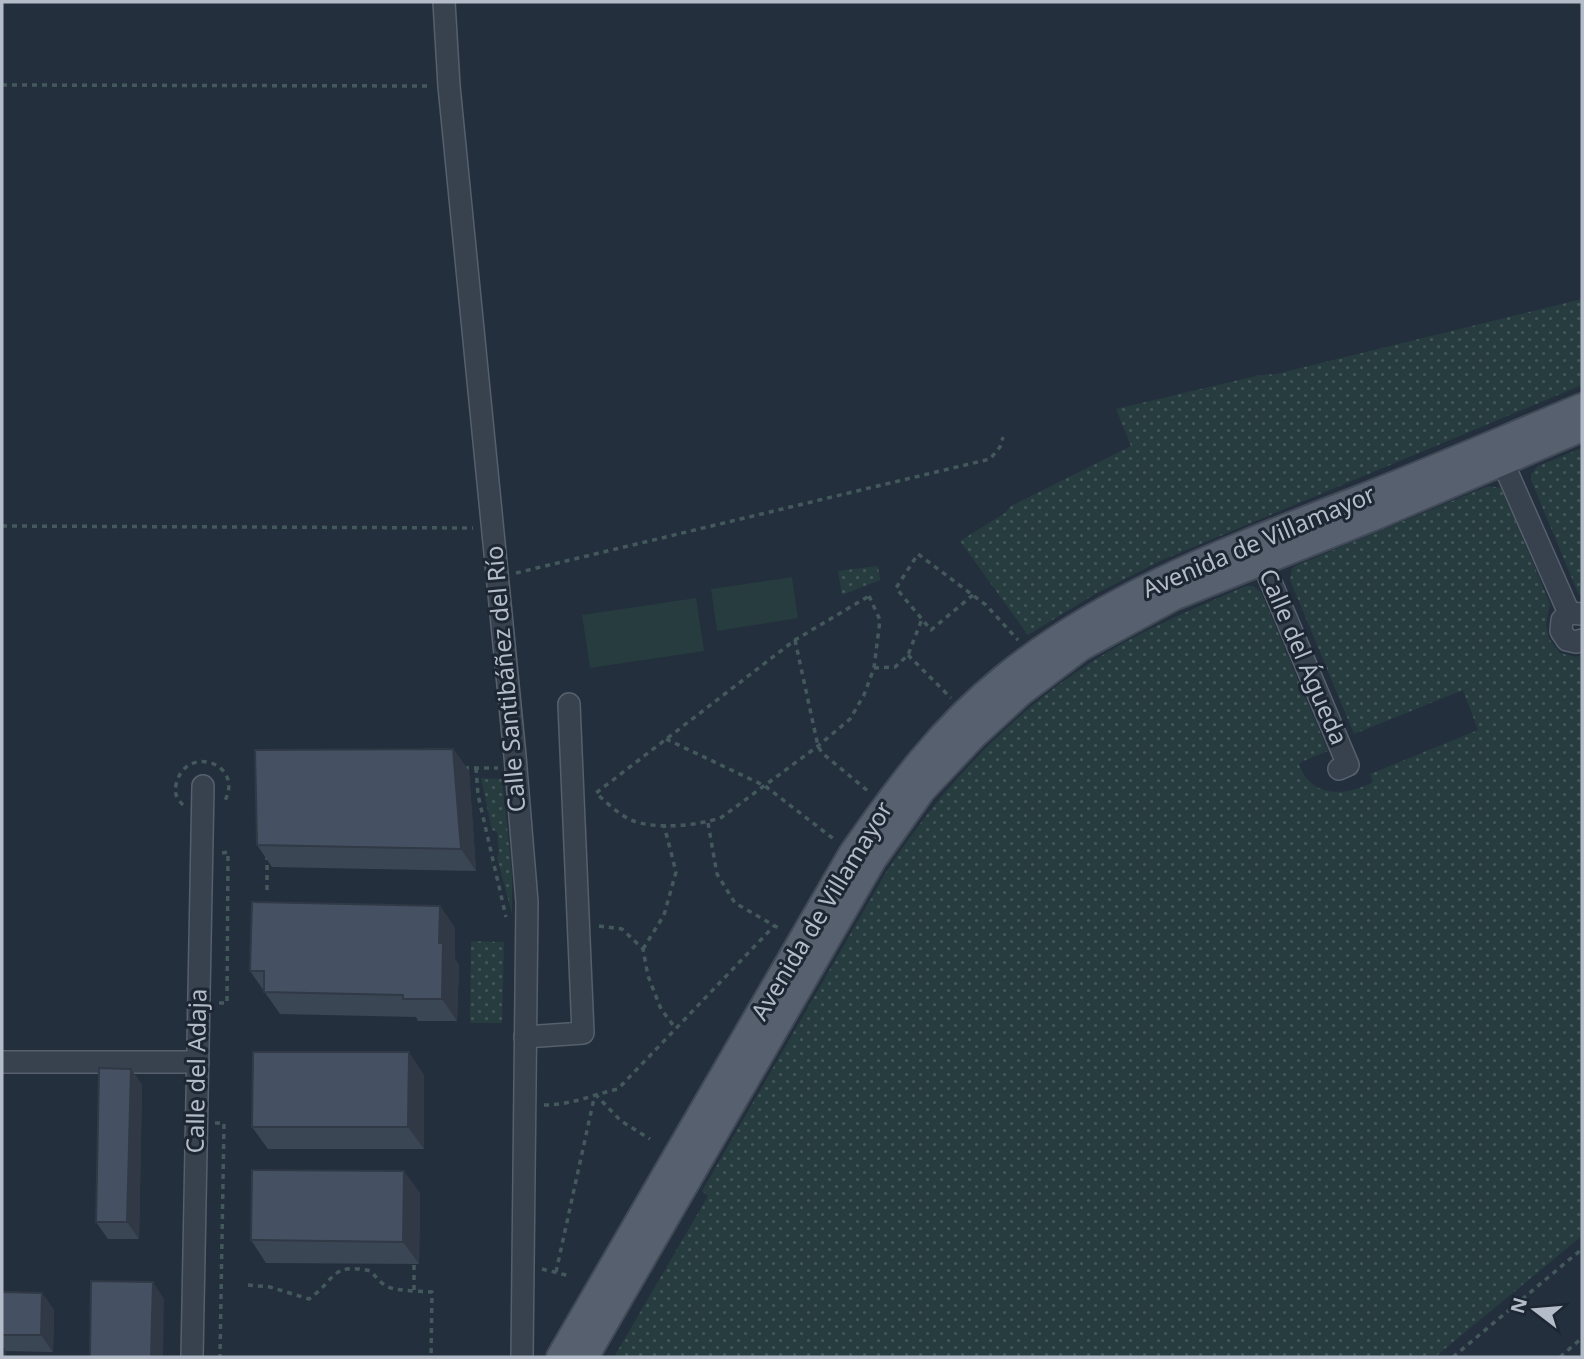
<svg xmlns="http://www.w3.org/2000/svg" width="1584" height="1359" font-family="'Noto Sans',sans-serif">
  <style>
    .green { fill: url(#green-dots) }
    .pitch { fill: #263c3f }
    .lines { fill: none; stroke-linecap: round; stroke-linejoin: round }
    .minor-casing { stroke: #565f6c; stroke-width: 24 }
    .major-casing { stroke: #414a57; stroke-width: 30 }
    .path { stroke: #44595c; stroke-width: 3.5; stroke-dasharray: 5 5; stroke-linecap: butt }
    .minor { stroke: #38414e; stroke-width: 21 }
    .major { stroke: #56606e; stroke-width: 26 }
    .wall { fill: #3b4654 }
    .shaded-wall { fill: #303945 }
    .building { fill: #455162; stroke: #303945; stroke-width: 2 }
    .labels { text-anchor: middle; stroke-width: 6; stroke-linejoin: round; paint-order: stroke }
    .street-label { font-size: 24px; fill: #b4bcc9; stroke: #1d2633 }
  </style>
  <defs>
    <pattern id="green-dots" width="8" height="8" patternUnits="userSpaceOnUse" patternTransform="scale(1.75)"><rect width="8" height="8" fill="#263c3f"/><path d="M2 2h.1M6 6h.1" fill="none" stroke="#435659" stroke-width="1.8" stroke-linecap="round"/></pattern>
  </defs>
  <rect width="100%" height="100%" fill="#242f3e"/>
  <g class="green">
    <polygon points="1582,299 1582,385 1160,561 1095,594 1028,635 960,541 1005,513 1011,506 1131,446 1116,409 1260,375 1276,374"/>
    <polygon points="1582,448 1582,596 1578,593 1531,480 1531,474 1538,466"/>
    <path d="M1488,486L1501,488L1505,496L1550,604L1546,624L1549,639L1560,653L1576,657L1582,655V1236L1435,1357H614L708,1196L702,1191L885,874C942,786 1015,708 1106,653C1151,626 1198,607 1246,586H1253L1261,592L1328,751L1301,762L1299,765C1313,799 1346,796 1373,782L1370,774L1478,730L1463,690L1354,734L1290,580L1292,569L1295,566Z"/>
    <polygon points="878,566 880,580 842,595 838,571"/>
    <polygon points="481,778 502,779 512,873 512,914 497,857 499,851 497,832 492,830"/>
    <polygon points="471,941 504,942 502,1023 470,1023"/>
  </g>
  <g class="pitch">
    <polygon points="792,577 798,618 717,631 711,589"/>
    <polygon points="696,598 704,651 590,668 582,615"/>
  </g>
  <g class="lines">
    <defs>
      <g id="minor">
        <polyline points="444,2 449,86 515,756 527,902 522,1357"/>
        <polyline points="1497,449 1569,613"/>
        <polyline points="1257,549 1348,765 1339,769"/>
        <polyline points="1582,614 1569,613 1562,620 1561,631 1567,640 1576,642 1582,640"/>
        <polyline points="525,1037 583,1033 569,704"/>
        <polyline points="2,1062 198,1062"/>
        <polyline points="192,1357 203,786"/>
      </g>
      <g id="major">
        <path d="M560,1357L852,854C898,788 941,729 1004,678C1107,594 1234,548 1357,500C1433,470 1507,438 1582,407"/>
        <polyline points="585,1357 873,859 922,790 973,736 1021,692 1081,647 1173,597 1371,518 1582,428"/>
      </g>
    </defs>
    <use href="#minor" class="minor-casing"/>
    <use href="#major" class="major-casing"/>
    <g class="path">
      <polyline points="2,85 429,86"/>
      <polyline points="2,526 473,528"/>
      <polyline points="516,573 990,459 1000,447 1003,437"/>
      <polyline points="973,595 931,630 896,588 918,554 986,605 1018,640"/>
      <path d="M869,596L880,620L874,668L864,695L850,719L818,746L722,817C699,826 654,830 631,820C618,814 606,802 596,793L795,640Z"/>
      <polyline points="795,640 818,746 822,753 868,791"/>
      <polyline points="908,655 951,698"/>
      <polyline points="874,668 895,667 908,655 922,619"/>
      <polyline points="666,739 765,786 835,840"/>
      <polyline points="464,768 498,768"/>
      <polyline points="476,768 478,795 506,917"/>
      <path d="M183,805C177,799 174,794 176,785C185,742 248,764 223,804"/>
      <polyline points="708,823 717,874 735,903 782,930"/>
      <polyline points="267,855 267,890"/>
      <polyline points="599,926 622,929 643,949 648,976 661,1009 676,1029"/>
      <polyline points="643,949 664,915 676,872 664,825"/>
      <polyline points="219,1003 227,1003 228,852 222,853"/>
      <polyline points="595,1094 621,1121 650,1139"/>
      <path d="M544,1105C571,1105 592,1095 618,1089L774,926"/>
      <polyline points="215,1123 224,1123 220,1357"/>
      <polyline points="414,1265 414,1291 432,1292 431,1357"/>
      <polyline points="542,1269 570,1276"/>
      <polyline points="556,1272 595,1094"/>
      <path d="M248,1285L270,1287L309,1299C336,1280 330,1262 371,1271C386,1290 390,1289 414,1291"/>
      <polyline points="1453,1357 1582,1249"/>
      <polyline points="1560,1357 1582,1338"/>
    </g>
    <use href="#minor" class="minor"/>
    <use href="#major" class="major"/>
  </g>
  <g class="wall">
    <polygon points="453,749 469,771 476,871 272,867 257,845"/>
    <polygon points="440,906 455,928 455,959 459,965 457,1021 418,1021 416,1017 280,1014 250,971"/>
    <polygon points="131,1069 142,1085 139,1239 108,1239 96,1222"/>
    <polygon points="424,1075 424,1149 268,1149 252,1127"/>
    <polygon points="420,1193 419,1264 266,1263 251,1240"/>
    <polygon points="2,1291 42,1293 54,1310 53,1352 6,1351 6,1357 2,1357"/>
  </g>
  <g class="shaded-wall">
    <polygon points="453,749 469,771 476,871 461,849"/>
    <polygon points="440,906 455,928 455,959 459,965 457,1021 442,999 439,943"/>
    <polygon points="409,1052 424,1075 424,1149 408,1127"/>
    <polygon points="131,1069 142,1085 139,1239 127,1222"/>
    <polygon points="404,1171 420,1193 419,1264 403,1242"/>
    <polygon points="153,1282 164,1299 163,1357 151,1357"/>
    <polygon points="42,1293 54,1310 53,1352 41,1335"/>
    <polygon points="2,1345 6,1351 6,1357 2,1357"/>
  </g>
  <g class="building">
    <polygon points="453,749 461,849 257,845 255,750"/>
    <polygon points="252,902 440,906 439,943 443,943 442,999 403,999 403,995 264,992 264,971 250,971"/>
    <polygon points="253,1052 409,1052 408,1127 252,1127"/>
    <polygon points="99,1068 131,1069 127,1222 96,1222"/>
    <polygon points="252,1170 404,1171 403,1242 251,1240"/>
    <polygon points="91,1281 153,1282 151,1357 90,1357"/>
    <polygon points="2,1292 42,1293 41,1335 2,1335"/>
  </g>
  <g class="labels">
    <g class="street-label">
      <text transform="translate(1259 542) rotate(-23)" y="8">Avenida de Villamayor</text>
      <text transform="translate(1303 657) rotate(67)" y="8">Calle del Águeda</text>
      <text transform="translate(506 679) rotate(-95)" y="8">Calle Santibáñez del Río</text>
      <text transform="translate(822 911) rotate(-59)" y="8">Avenida de Villamayor</text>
      <text transform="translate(197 1071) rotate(-89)" y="8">Calle del Adaja</text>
    </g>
  </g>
  <rect width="1584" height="1359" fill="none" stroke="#b4bcc9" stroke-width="7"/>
  <g transform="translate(1535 1310) rotate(286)" stroke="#1d2633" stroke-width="5" paint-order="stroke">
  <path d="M0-5L12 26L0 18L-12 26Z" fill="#b4bcc9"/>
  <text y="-10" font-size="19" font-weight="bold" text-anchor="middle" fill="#b4bcc9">N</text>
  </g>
</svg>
